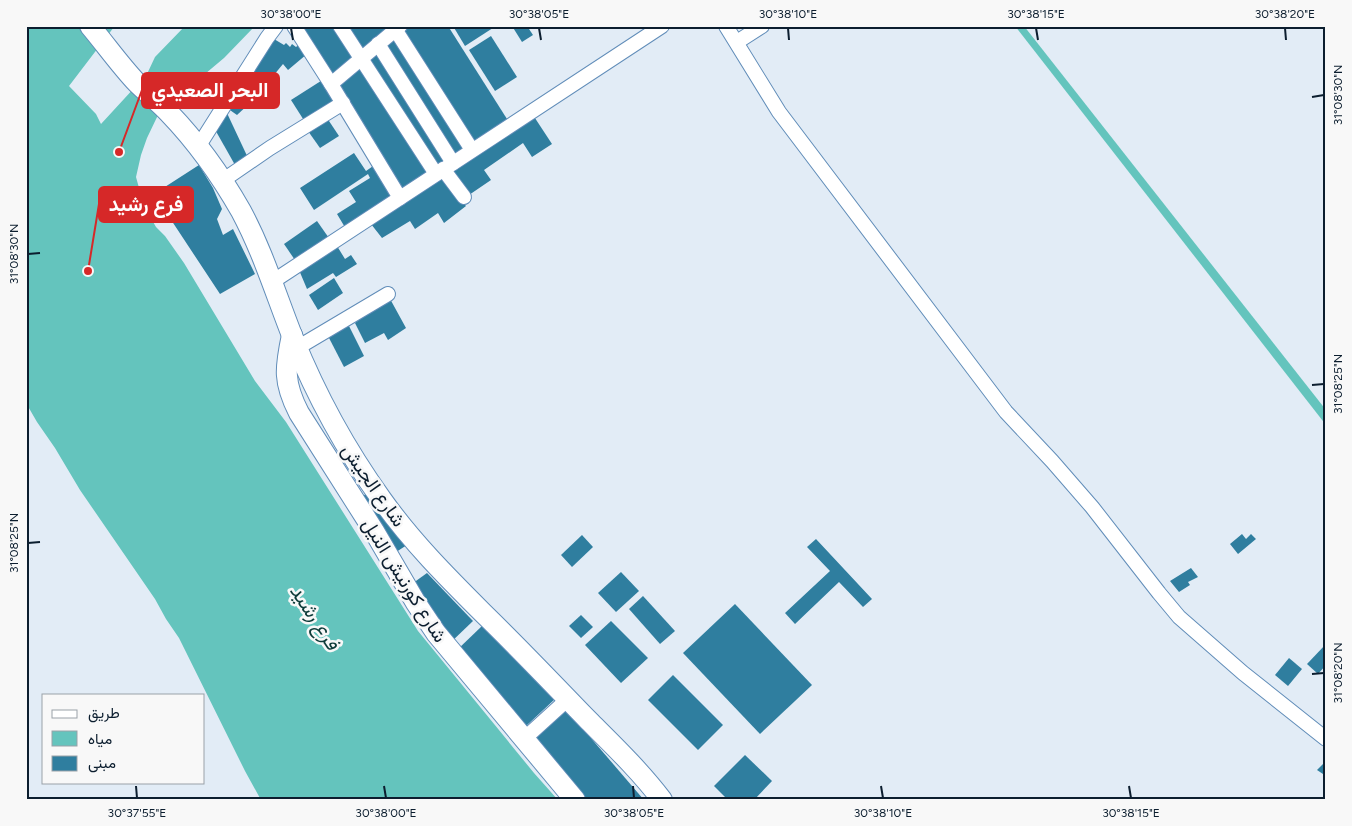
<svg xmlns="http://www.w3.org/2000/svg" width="1352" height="826" font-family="Figtree,Vazirmatn,sans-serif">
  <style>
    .water { fill: #64c4bd }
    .building { fill: #2f7e9f }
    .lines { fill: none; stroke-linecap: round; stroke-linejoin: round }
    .minor-casing { stroke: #618db9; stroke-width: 16 }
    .secondary-casing { stroke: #618db9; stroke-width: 22 }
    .minor { stroke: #fff; stroke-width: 14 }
    .secondary { stroke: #fff; stroke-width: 20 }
    .ticks { fill: none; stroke: #0c1e2f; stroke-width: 2 }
    .labels { text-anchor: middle; stroke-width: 5; stroke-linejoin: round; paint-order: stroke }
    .street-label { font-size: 19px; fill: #0c1e2f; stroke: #f8f8f8 }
    .water-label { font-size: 20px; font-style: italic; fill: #0d3b39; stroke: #f8f8f8 }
    .leader { fill: none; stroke: #d62828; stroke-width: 2 }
    .callout-dot { fill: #d62828; stroke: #f8f8f8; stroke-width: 2 }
    .callout { fill: #d62828; stroke: #d62828; stroke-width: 2 }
    .callout-label { font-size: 20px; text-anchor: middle; font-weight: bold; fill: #fff }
    .neatline { fill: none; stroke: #0c1e2f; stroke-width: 2 }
    .ticks-label { font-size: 12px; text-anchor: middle; fill: #0c1e2f }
  </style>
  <rect width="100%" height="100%" fill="#e2ecf6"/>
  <g class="water">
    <polygon points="26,26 39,27 125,26 123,28 114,27 69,86 96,114 101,124 147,74 155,57 185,26 255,26 224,58 168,105 158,115 147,138 141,155 136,177 144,206 156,227 165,236 184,263 255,381 286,422 418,631 534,773 558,800 261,800 245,771 179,638 166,619 155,599 80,490 55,448 37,422 26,403"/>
    <polygon points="1015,26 1024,26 1326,410 1326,425"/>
  </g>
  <g class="building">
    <polygon points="297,26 336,26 358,59 332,77"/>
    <polygon points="344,26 389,26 361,54"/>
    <polygon points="405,26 448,26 507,119 470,144 399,30"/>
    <polygon points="453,26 496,26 465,46"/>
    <polygon points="512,26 527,26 533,35 522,42"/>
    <polygon points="395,36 466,147 452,156 383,44"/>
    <polygon points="491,36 517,77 495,91 469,50"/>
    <polygon points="274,39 284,45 286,43 290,47 292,44 296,47 301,43 307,54 288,70 283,64 264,87 249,78"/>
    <polygon points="379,49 448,159 434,169 366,58"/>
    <polygon points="359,64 428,172 401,190 337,81"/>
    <polygon points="324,79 338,101 305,122 291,100"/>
    <polygon points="250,82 263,91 237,115 227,108"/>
    <polygon points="226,111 249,160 235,165 213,126"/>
    <polygon points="531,112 552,144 532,157 523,143 484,170 491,180 469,195 448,169"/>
    <polygon points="327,118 339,136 320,148 308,131"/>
    <polygon points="354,153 366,171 376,164 397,197 346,229 337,214 356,202 349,191 370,178 368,174 314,210 300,188"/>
    <polygon points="199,165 213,188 222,209 217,219 223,235 233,229 255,274 220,294 154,194"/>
    <polygon points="440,174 466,206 444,223 438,213 415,229 410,221 382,238 371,224"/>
    <polygon points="317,221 331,241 297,263 284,244"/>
    <polygon points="337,246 345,259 351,255 357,264 336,277 333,273 307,289 299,270"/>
    <polygon points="334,278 343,293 318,310 309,295"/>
    <polygon points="389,297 406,328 388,340 384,333 365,343 355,323"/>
    <polygon points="349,326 364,356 344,367 328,336"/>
    <polygon points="372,490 407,545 393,554 358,499"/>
    <polygon points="1242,534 1246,539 1251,534 1256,539 1238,554 1230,544"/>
    <polygon points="582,535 593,547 572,567 561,555"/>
    <polygon points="816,539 872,599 863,607 839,582 795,624 785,613 830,571 807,547"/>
    <polygon points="1191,568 1198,577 1188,582 1190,585 1179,592 1170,581"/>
    <polygon points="621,572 639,591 616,612 598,593"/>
    <polygon points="427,573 473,621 449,644 409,586"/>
    <polygon points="643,596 675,631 660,644 629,609"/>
    <polygon points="735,604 812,685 760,734 683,653"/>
    <polygon points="581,615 593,627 581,638 569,626"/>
    <polygon points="611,621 648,658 621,683 585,645"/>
    <polygon points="482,626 555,699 525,727 456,651"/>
    <polygon points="1326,644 1326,665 1318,674 1307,664"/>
    <polygon points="1289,658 1302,669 1288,686 1275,675"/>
    <polygon points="673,675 723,725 698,750 648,700"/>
    <polygon points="566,709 644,800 585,800 535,737"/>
    <polygon points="745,755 772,781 754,800 728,800 714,786"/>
    <polygon points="1326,761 1326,776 1317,770"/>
  </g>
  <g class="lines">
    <defs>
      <g id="minor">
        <polyline points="294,26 331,84"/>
        <polyline points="340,26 436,174"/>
        <polyline points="393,26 472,150"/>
        <polyline points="726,26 779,112 1006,412 1052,461 1092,507 1159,593 1179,617 1243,673 1326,739"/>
        <polyline points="737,42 762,26"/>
        <polyline points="378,44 453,163"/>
        <polyline points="198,147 267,38 276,26"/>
        <polyline points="443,169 464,197"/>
        <polyline points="222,181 270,148 343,103"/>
        <polyline points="400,198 331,84 400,26"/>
        <polyline points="272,282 662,26"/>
        <polyline points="297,348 388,294"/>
        <polyline points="524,739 568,699"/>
      </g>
      <g id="secondary">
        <path d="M90,26C106,45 120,65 137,83C147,93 159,102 169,113C197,142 221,176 241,211C263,252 276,295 293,338C316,395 346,450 382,500C412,542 447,577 483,613C519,648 554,685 589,721C614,746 640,771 662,800"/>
        <path d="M292,335C285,368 283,382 299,413L374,531L416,603L436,633L575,800"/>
      </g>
    </defs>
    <use href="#minor" class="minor-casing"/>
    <use href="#secondary" class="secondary-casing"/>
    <use href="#minor" class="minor"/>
    <use href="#secondary" class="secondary"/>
  </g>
  <path class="ticks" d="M291,28L293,40M539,28L541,40M788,28L789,40M1036,28L1038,40M1285,28L1286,40M1312,97L1324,95M28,254L40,253M1312,385L1324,384M28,543L40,542M1312,674L1324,673M136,786L137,798M384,786L386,798M633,786L634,798M881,786L883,798M1129,786L1131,798"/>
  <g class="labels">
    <g class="street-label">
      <text transform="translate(374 485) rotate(55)" y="7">شارع الجيش</text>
      <text transform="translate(405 580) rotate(58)" y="7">شارع كورنيش النيل</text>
    </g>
    <g class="water-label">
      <text transform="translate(315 617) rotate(57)" y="7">فرع رشيد</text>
    </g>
  </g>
  <path class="leader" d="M119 152L142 90M88 271L99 204"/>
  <g class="callout-dot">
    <circle cx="119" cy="152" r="5"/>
    <circle cx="88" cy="271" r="5"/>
  </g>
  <g class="callout">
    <rect x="142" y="73" width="137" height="35" rx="5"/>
    <rect x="99" y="187" width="94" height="35" rx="5"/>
  </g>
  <g class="callout-label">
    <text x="210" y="97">البحر الصعيدي</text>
    <text x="146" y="211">فرع رشيد</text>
  </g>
  <rect width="1352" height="826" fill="none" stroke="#f8f8f8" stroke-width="55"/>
  <rect x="42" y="694" width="162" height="90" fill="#f8f8f8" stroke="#9aa1a8"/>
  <rect x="52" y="710" width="25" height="8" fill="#ffffff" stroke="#9aa1a8"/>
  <text x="88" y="718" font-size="15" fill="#0c1e2f">طريق</text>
  <rect x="52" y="731" width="25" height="15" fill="#64c4bd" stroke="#9aa1a8"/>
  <text x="88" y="744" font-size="15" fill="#0c1e2f">مياه</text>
  <rect x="52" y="756" width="25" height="15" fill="#2f7e9f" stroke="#9aa1a8"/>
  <text x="88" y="768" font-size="15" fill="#0c1e2f">مبنى</text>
  <rect x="28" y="28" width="1296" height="770" class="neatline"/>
  <g class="ticks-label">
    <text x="291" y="18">30°38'00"E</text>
    <text x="539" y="18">30°38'05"E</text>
    <text x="788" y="18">30°38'10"E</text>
    <text x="1036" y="18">30°38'15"E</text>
    <text x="1285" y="18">30°38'20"E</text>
    <text transform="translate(1338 95) rotate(-90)" y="4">31°08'30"N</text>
    <text transform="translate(14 254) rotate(-90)" y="4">31°08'30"N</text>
    <text transform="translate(1338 384) rotate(-90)" y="4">31°08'25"N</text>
    <text transform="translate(14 543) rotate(-90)" y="4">31°08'25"N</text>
    <text transform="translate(1338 673) rotate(-90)" y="4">31°08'20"N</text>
    <text x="137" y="817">30°37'55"E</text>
    <text x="386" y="817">30°38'00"E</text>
    <text x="634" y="817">30°38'05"E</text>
    <text x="883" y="817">30°38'10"E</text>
    <text x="1131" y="817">30°38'15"E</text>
  </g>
</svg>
